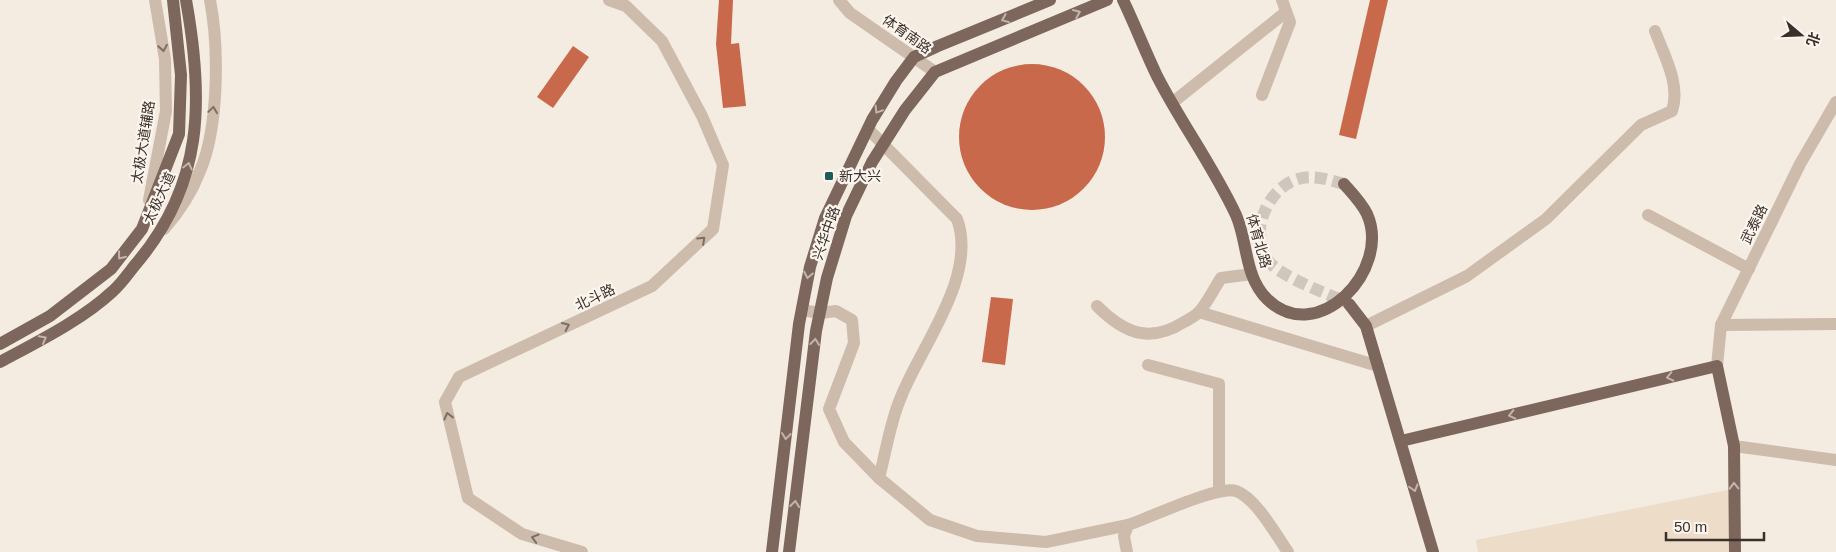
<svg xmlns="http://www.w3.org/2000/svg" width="1836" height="552" font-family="Helvetica,'Noto Sans SC',sans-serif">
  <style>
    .plaza { fill: #ecdcc8 }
    .building { fill: #c8694b }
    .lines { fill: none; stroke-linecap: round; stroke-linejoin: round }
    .major-tunnel { stroke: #cfc6bd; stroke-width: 12; stroke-dasharray: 12 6; stroke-linecap: butt }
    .minor { stroke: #cdbbac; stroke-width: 12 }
    .major { stroke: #7d675c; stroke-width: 12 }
    .oneway { stroke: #c2b5ac }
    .oneway2 { stroke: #7d6f65 }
    .poi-dot { fill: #1f5a5e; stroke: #fbf5ee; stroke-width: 2 }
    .labels { text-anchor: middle; stroke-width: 4.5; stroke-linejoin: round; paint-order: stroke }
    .street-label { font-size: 14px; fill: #3b302b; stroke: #fbf5ee }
    .poi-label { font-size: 14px; fill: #3b302b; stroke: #fbf5ee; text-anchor: start }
  </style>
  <rect width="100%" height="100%" fill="#f4ebe1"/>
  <polygon class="plaza" points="1733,489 1730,552 1478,552 1476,540"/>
  <g class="building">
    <polygon points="719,0 733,0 731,44 739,43 746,106 723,108 716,44"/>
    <polygon points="1370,0 1388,0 1356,139 1339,135"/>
    <polygon points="573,46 589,57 553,108 537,97"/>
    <circle cx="1032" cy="137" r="73"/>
    <polygon points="991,297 1013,299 1005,365 982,362"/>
  </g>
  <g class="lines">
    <path class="major-tunnel" d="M1344,184C1327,179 1311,174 1295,180C1265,191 1247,239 1270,263C1284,278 1328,294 1348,303"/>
    <g class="minor">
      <polyline points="839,0 850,13 935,72"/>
      <polyline points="1262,95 1290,22 1282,0"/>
      <polyline points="1172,103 1286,12"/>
      <path d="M868,129L957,219C978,276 921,346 901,397C890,422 886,452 879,478"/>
      <polyline points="149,200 166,111 165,59 155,0"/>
      <polyline points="1648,215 1749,269"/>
      <path d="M164,229C179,212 192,192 200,171C219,127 219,46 210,0"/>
      <path d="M1097,306C1124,333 1149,344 1184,322C1189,319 1196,316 1200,311C1208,301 1214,289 1221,278L1252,274"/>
      <polyline points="802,310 820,313 836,311 852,320 854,343 829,409 844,442 879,478 930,520 977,536 1046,542 1128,525"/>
      <polyline points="1199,312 1378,366"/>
      <polyline points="1721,325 1836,324"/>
      <path d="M1366,326L1467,276L1546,219L1641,125L1672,111C1681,85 1664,55 1655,31"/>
      <polyline points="1148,365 1219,384 1219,491"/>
      <polyline points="1717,366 1721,325 1800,164 1836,102"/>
      <polyline points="1734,446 1836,460"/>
      <polyline points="582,552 522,534 468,498 445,402 459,377 652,286 713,229 723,165 702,116 662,41 626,6 609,0"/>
      <path d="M1127,552L1124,536L1128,525C1149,518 1218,485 1236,491C1256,498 1276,535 1288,552"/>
    </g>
    <g class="major">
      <path d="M1123,0C1135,25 1145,51 1157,76C1181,123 1213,166 1236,215C1248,242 1244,276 1267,299C1317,348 1392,270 1367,214C1361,202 1352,193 1344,184"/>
      <polyline points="1349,304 1366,326 1433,552"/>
      <polyline points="0,344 50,316 111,269 142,229 179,134 181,75 173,0"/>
      <path d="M0,362C37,342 82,320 113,291C121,284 128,274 135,265C204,185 204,100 186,0"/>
      <polyline points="1401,441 1717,366 1734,446 1735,552"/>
      <polyline points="772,552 799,324 810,267 825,218 872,120 896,81 914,57 938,46 1050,0"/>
      <polyline points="789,552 816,331 827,278 846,216 872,162 905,110 935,72 1107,0"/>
    </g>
  </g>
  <defs><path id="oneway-chevron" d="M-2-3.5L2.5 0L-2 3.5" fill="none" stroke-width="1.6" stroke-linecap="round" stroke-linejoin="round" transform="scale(1.25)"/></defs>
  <g class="oneway">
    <use href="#oneway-chevron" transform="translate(1077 13) rotate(-23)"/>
    <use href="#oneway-chevron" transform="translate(1005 19) rotate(158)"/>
    <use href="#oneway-chevron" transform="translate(878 110) rotate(122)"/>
    <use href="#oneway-chevron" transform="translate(188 166) rotate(-77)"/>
    <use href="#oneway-chevron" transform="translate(121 256) rotate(128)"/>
    <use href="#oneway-chevron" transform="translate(808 275) rotate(101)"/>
    <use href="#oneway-chevron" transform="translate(43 339) rotate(-28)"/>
    <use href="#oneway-chevron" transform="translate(815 342) rotate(-83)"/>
    <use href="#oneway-chevron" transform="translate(1670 377) rotate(167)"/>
    <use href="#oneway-chevron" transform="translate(1512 415) rotate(167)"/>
    <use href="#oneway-chevron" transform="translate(786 436) rotate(97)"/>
    <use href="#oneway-chevron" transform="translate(1734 486) rotate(-91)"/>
    <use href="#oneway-chevron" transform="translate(1414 488) rotate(74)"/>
    <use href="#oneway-chevron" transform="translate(795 504) rotate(-83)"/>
  </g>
  <g class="oneway2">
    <use href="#oneway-chevron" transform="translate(163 48) rotate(81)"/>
    <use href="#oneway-chevron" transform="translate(213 110) rotate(-82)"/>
    <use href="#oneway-chevron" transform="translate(702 240) rotate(-43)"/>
    <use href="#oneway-chevron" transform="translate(566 326) rotate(-25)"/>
    <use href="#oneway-chevron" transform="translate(448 416) rotate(-104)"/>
    <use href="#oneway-chevron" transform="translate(535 538) rotate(-164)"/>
  </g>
  <rect class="poi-dot" x="824" y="171" width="10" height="10" rx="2.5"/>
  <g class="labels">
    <g class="street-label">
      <text transform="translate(907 34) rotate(35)" y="5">体育南路</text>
      <text transform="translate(143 142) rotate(-81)" y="5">太极大道辅路</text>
      <text transform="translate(159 198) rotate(-65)" y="5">太极大道</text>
      <text transform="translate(1754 224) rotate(-64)" y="5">武泰路</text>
      <text transform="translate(826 233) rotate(-71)" y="5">兴华中路</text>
      <text transform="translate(1259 241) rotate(74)" y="5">体育北路</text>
      <text transform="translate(595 297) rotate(-25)" y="5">北斗路</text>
    </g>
    <g class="poi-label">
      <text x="839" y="181">新大兴</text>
    </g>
  </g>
  <g transform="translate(1801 35) rotate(109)" stroke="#fbf5ee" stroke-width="4" paint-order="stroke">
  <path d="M0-4L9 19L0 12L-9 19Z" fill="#3b302b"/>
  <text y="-8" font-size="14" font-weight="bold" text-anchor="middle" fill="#3b302b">北</text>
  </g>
  <path d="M1666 532v8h98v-8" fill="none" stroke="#3b302b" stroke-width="2.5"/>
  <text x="1674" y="532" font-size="15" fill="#3b302b" stroke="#fbf5ee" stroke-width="4" paint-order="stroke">50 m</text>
</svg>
